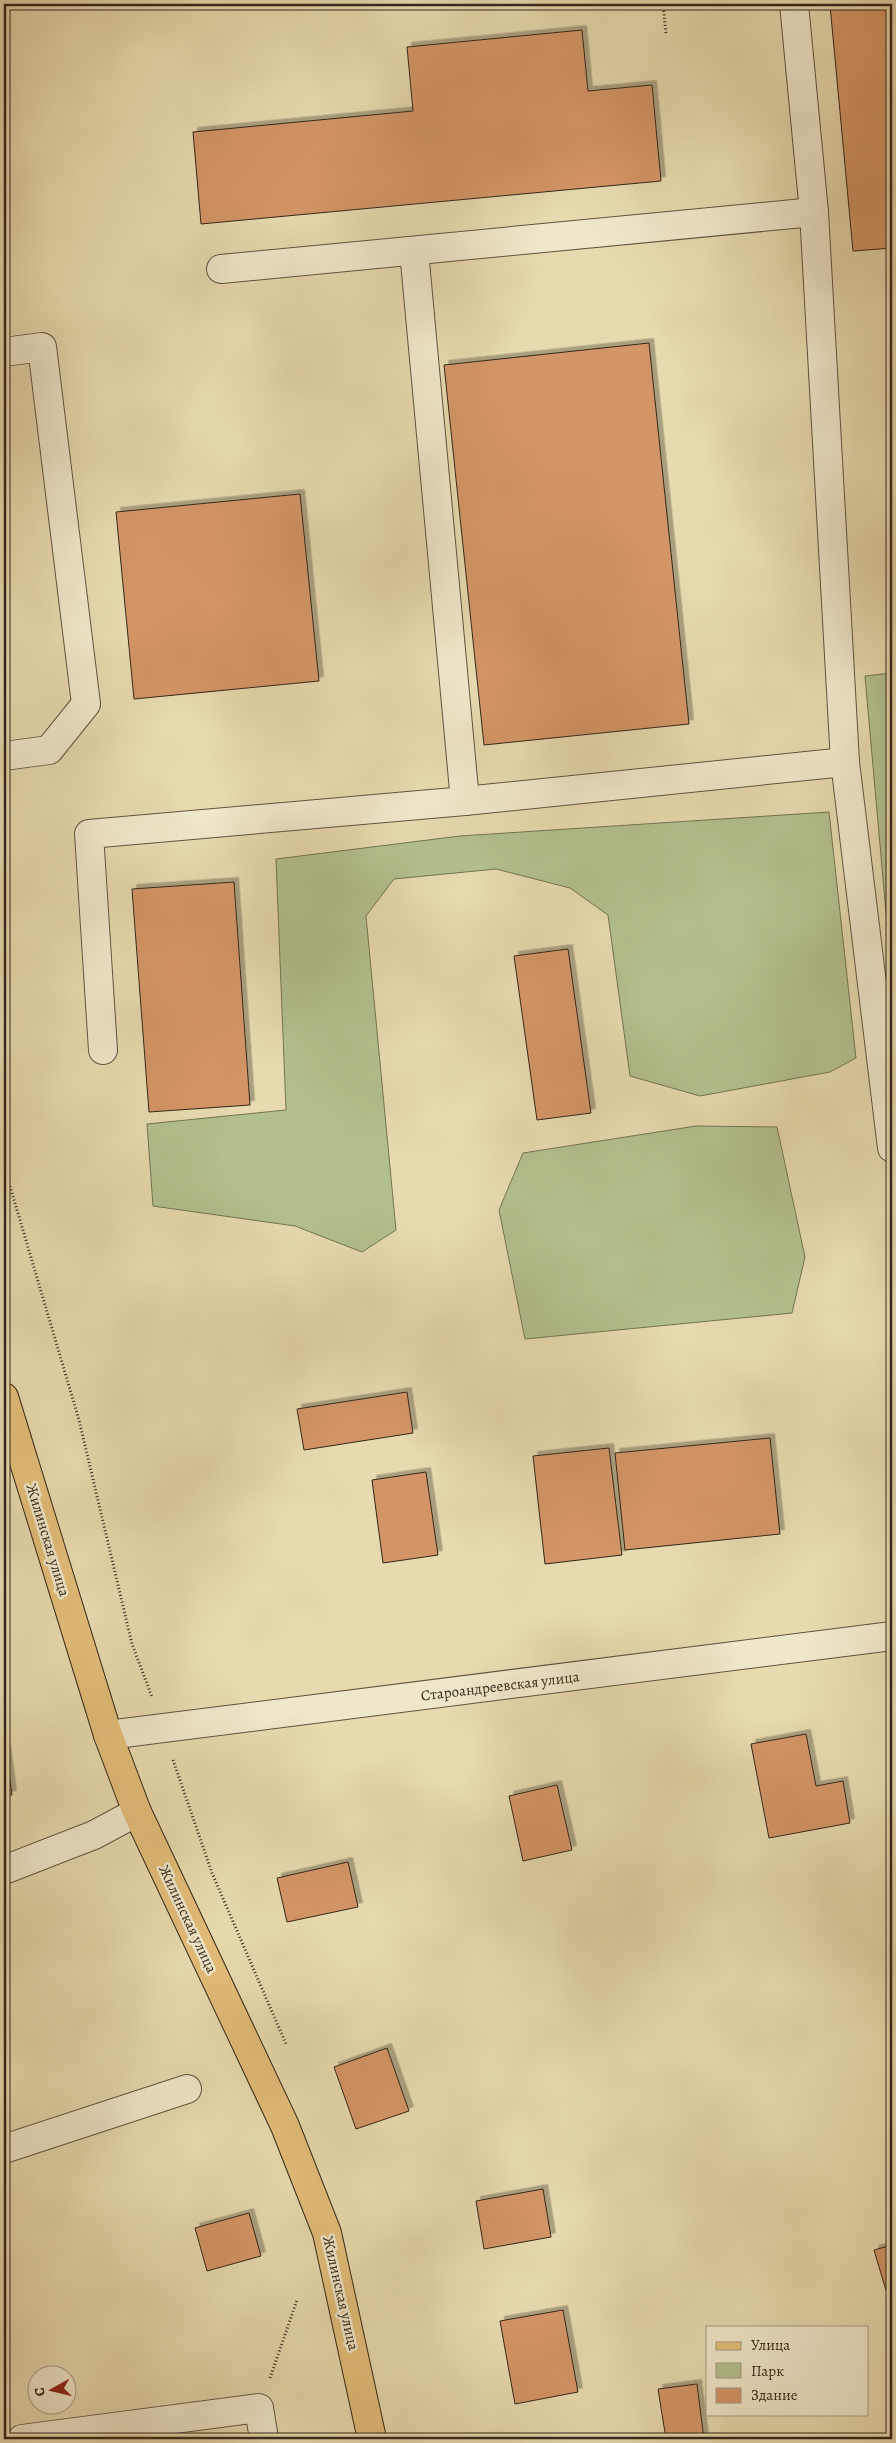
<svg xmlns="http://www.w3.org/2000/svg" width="896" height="2443" font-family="Alegreya,serif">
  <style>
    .green { fill: #b2c08d; stroke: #737454 }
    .building { fill: #d49566; stroke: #34271b; filter: url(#shadow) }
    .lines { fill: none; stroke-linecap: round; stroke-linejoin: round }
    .minor-casing { stroke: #605440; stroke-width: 30 }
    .major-casing { stroke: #34271b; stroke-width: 30 }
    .path { stroke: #34271b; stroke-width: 3; stroke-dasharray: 1 2.5; stroke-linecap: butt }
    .minor { stroke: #efe7ca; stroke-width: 28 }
    .major { stroke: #e3bd77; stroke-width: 28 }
    .labels { text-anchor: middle; stroke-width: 5; stroke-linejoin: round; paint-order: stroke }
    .street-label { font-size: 15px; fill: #34271b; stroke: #efe7ca }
  </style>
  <defs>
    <filter id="shadow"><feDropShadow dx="4.5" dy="-4.5" stdDeviation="0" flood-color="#0004"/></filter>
  </defs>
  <rect width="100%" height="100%" fill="#e6daae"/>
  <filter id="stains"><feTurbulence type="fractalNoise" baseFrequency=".004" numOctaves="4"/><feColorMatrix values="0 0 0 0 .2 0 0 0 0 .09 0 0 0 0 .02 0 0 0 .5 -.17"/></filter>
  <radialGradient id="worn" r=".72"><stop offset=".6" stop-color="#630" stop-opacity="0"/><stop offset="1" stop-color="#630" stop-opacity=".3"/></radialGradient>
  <g class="green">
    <polygon points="892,673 892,980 865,676"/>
    <polygon points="829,812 856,1058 830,1072 700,1096 630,1076 608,915 570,888 496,869 394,879 366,916 396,1230 362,1252 295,1226 153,1206 147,1124 286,1110 276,859 460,836"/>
    <polygon points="696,1126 777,1127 805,1257 792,1313 525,1339 499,1210 523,1153"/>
  </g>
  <g class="building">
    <polygon points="841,4 892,4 892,248 853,251 830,5"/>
    <polygon points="582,30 588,91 652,85 661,181 201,224 193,132 413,111 407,47"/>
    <polygon points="649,343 689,724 484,745 444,365"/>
    <polygon points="300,494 319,681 134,699 116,512"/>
    <polygon points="234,882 250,1105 149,1112 132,889"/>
    <polygon points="568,949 591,1113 537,1120 514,956"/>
    <polygon points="407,1392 413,1433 304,1450 297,1409"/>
    <polygon points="770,1438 780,1534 625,1550 615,1453"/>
    <polygon points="609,1448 622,1555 545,1564 533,1456"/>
    <polygon points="426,1472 438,1555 383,1563 372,1480"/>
    <polygon points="806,1734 816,1786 843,1781 850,1823 769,1838 751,1744"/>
    <polygon points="6,1750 12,1795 4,1796 4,1751"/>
    <polygon points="557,1785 572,1850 523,1861 509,1796"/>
    <polygon points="348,1862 358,1907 287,1922 277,1878"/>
    <polygon points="387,2048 409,2111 356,2129 334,2067"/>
    <polygon points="543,2189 551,2237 484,2249 476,2201"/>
    <polygon points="249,2213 261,2256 207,2271 195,2228"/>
    <polygon points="892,2245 892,2296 888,2297 874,2250"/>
    <polygon points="563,2310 578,2392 515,2404 500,2321"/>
    <polygon points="697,2384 704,2439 666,2439 658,2389"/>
  </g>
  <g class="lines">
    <defs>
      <g id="minor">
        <polyline points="794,4 814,212 845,762 892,1148"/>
        <polyline points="414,251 465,801 845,762"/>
        <polyline points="221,269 814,212"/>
        <polyline points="4,352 42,347 86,704 49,750 4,756"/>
        <polyline points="103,1050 89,834 465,801"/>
        <polyline points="108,1735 892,1636"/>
        <polyline points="4,1870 94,1835 137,1812"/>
        <polyline points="4,2149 187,2089"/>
        <polyline points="22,2439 259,2408 264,2439"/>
      </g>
      <polyline id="major" points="4,1397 108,1735 137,1812 285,2126 327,2233 372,2439"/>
    </defs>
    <use href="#minor" class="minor-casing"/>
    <use href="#major" class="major-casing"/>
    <g class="path">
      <polyline points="663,4 666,34"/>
      <polyline points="4,1166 79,1420 132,1644 152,1697"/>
      <polyline points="173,1760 212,1873 286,2044"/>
      <polyline points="270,2378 297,2300"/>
    </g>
    <use href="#minor" class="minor"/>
    <use href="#major" class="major"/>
  </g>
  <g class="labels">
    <g class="street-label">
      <text transform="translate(48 1540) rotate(73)" y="5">Жилинская улица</text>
      <text transform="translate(500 1686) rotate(-7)" y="5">Староандреевская улица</text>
      <text transform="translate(188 1919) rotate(65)" y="5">Жилинская улица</text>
      <text transform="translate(341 2293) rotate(77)" y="5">Жилинская улица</text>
    </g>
  </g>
  <rect width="896" height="2443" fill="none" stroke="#e6daae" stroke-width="20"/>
  <rect x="5" y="5" width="886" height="2433" fill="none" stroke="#34271b" stroke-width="2.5"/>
  <rect x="10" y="10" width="876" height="2423" fill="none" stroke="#34271b"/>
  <rect x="706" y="2326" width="162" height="90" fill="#efe7ca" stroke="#a49a84"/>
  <rect x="716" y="2342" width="25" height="8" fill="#e3bd77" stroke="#a49a84"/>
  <text x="751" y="2350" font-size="15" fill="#34271b">Улица</text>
  <rect x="716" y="2363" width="25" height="15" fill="#b2c08d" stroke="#a49a84"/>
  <text x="751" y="2376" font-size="15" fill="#34271b">Парк</text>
  <rect x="716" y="2388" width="25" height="15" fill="#d49566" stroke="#a49a84"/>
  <text x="751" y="2400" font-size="15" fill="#34271b">Здание</text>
  <g transform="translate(52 2390) rotate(262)"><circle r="24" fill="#efe7ca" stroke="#a49a84"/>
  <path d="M0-4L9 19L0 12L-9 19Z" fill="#8f2418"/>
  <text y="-8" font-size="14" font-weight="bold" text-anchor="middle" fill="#34271b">С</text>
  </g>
  <rect width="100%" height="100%" filter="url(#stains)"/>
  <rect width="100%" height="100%" fill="url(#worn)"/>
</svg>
